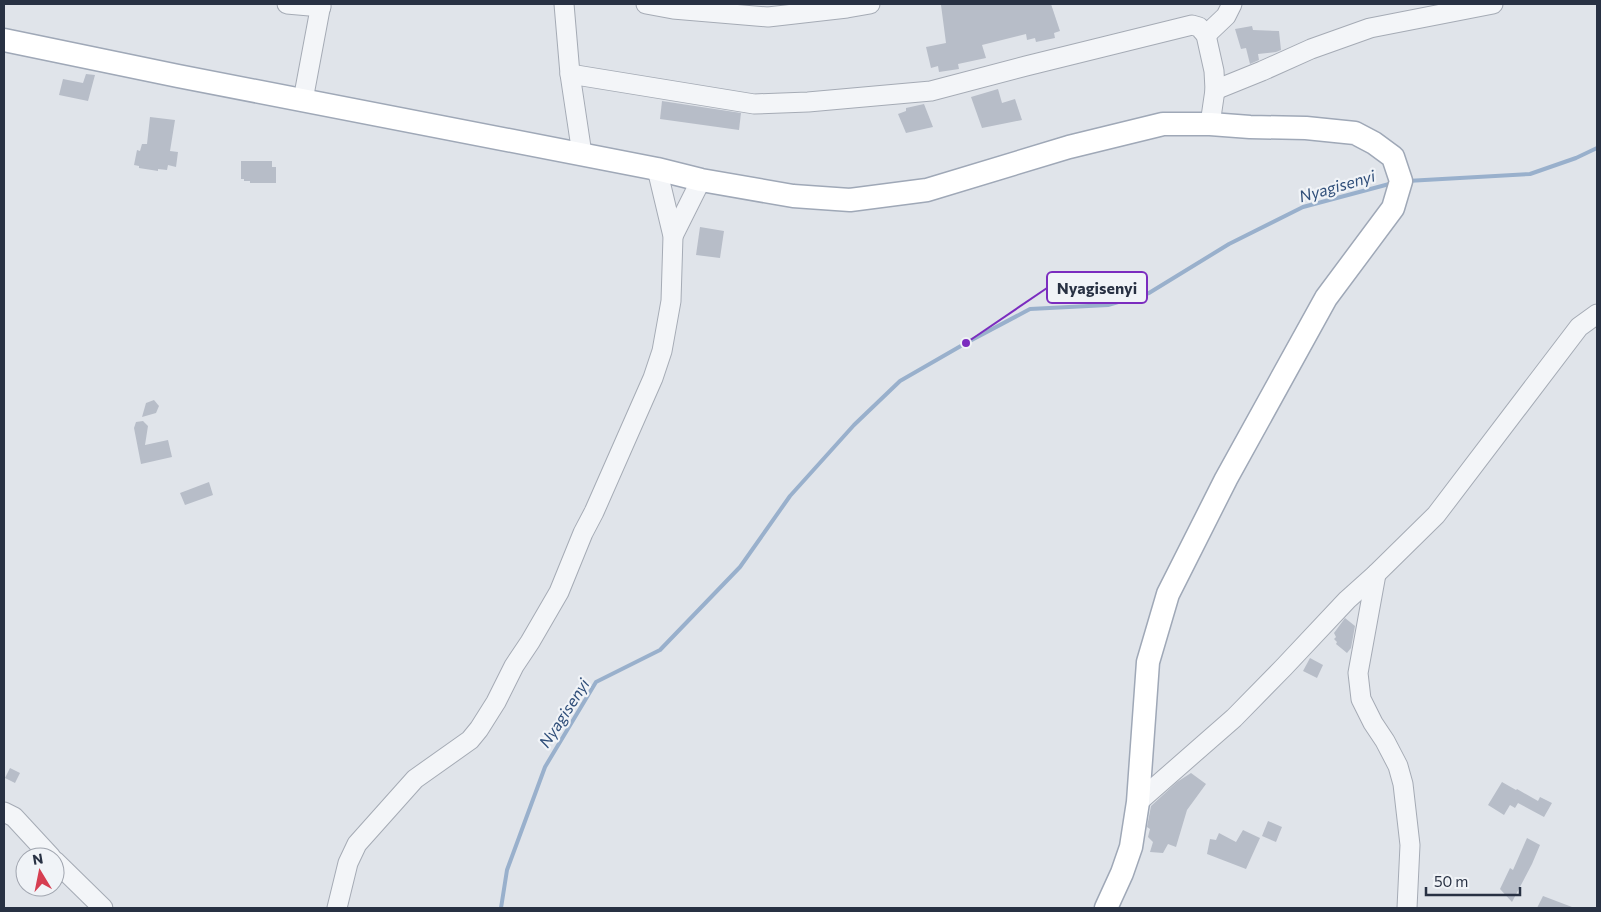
<svg xmlns="http://www.w3.org/2000/svg" width="1601" height="912" font-family="Commissioner,sans-serif">
  <style>
    .lines { fill: none; stroke-linecap: round; stroke-linejoin: round }
    .stream { stroke: #99b0cc; stroke-width: 4 }
    .building { fill: #b7bdc8 }
    .minor-casing { stroke: #a5abb5; stroke-width: 21 }
    .major-casing { stroke: #9fa8b7; stroke-width: 25 }
    .minor { stroke: #f3f5f8; stroke-width: 19 }
    .major { stroke: #fff; stroke-width: 22 }
    .labels { text-anchor: middle; stroke-width: 4.5; stroke-linejoin: round; paint-order: stroke }
    .water-label { font-size: 16px; font-style: italic; fill: #2f4e79; stroke: #f0f3f7 }
    .leader { fill: none; stroke: #7b2cbf; stroke-width: 2 }
    .callout-dot { fill: #7b2cbf; stroke: #f0f3f7; stroke-width: 2 }
    .callout { fill: #f0f3f7; stroke: #7b2cbf; stroke-width: 2 }
    .callout-label { font-size: 16px; text-anchor: middle; font-weight: bold; fill: #283143 }
  </style>
  <rect width="100%" height="100%" fill="#e0e4ea"/>
  <g class="lines">
    <g class="stream">
      <polyline points="1407,181 1530,174 1576,158 1597,148"/>
      <polyline points="501,908 507,870 545,767 596,682 660,650 740,567 790,496 854,425 900,381 966,343 1030,309 1108,305 1149,293 1229,244 1303,207 1393,183"/>
    </g>
  </g>
  <g class="building">
    <polygon points="946,4 1051,4 1060,31 1054,33 1055,38 1036,42 1035,38 1027,40 1026,34 982,45 986,58 958,64 959,69 939,72 938,66 931,68 926,47 946,43 941,5"/>
    <polygon points="1252,26 1253,30 1279,31 1281,50 1276,52 1258,54 1259,60 1250,64 1246,48 1241,49 1235,29"/>
    <polygon points="86,74 95,75 88,101 59,95 63,79 83,83"/>
    <polygon points="998,89 1002,103 1015,99 1022,120 982,128 971,97"/>
    <polygon points="662,101 741,113 739,130 660,119"/>
    <polygon points="924,104 933,127 906,133 898,114 906,111 906,108"/>
    <polygon points="150,117 175,120 170,151 178,152 176,167 168,165 167,170 158,169 158,171 139,168 139,166 134,165 137,150 140,151 142,144 147,144"/>
    <polygon points="241,161 272,161 272,167 276,167 276,183 250,183 250,181 244,181 244,179 241,179"/>
    <polygon points="700,227 724,231 720,258 696,255"/>
    <polygon points="154,400 159,406 156,413 142,417 146,403"/>
    <polygon points="143,421 148,426 145,445 168,440 172,457 141,464 134,428 136,422"/>
    <polygon points="209,482 213,495 185,505 180,493"/>
    <polygon points="1345,618 1355,626 1351,648 1347,653 1336,644 1337,642 1334,639 1336,637 1334,633"/>
    <polygon points="1310,658 1323,665 1317,678 1303,671"/>
    <polygon points="10,768 20,773 15,783 5,778"/>
    <polygon points="1191,773 1206,784 1187,810 1176,847 1168,844 1163,853 1150,852 1153,842 1148,837 1150,829 1147,827 1151,806 1177,782"/>
    <polygon points="1502,782 1516,790 1517,789 1538,801 1540,797 1552,803 1544,817 1518,803 1515,808 1510,805 1504,815 1488,805"/>
    <polygon points="1268,821 1282,827 1276,842 1262,836"/>
    <polygon points="1243,830 1260,838 1246,869 1207,854 1210,839 1216,840 1219,833 1236,842"/>
    <polygon points="1527,838 1540,845 1532,864 1512,902 1500,889 1510,868 1513,870"/>
    <polygon points="1543,896 1572,907 1572,908 1537,908"/>
  </g>
  <g class="lines">
    <defs>
      <g id="minor">
        <polyline points="287,4 321,7"/>
        <polyline points="564,4 570,74 582,154"/>
        <polyline points="646,4 673,9 768,17 847,8 870,4"/>
        <polyline points="1206,35 1226,16 1232,4"/>
        <polyline points="570,74 754,104 808,102 931,91 1026,66 1192,25 1199,27 1206,35 1214,71 1215,90 1210,124"/>
        <polyline points="1215,90 1262,71 1311,49 1370,28 1493,4"/>
        <polyline points="303,100 321,4"/>
        <polyline points="673,236 701,180"/>
        <polyline points="1376,574 1358,673 1361,699 1373,723 1385,741 1398,766 1403,784 1410,845 1407,908"/>
        <polyline points="1138,802 1234,718 1284,667 1347,600 1376,574 1436,515 1579,327 1597,314"/>
        <polyline points="4,812 14,817 51,857"/>
        <polyline points="55,861 103,908"/>
        <polyline points="337,908 348,863 357,844 415,779 470,740 479,729 496,702 514,666 530,642 559,592 583,533 594,512 653,378 662,351 671,301 673,236 657,169"/>
      </g>
      <polyline id="major" points="4,40 178,76 657,169 701,180 793,196 850,200 927,190 1069,147 1163,124 1210,124 1250,127 1306,128 1355,133 1374,143 1393,157 1401,181 1393,208 1326,298 1226,479 1168,594 1148,662 1138,802 1131,847 1122,873 1106,908"/>
    </defs>
    <use href="#minor" class="minor-casing"/>
    <use href="#major" class="major-casing"/>
    <use href="#minor" class="minor"/>
    <use href="#major" class="major"/>
  </g>
  <g class="labels">
    <g class="water-label">
      <text transform="translate(1337 186) rotate(-16)" y="6">Nyagisenyi</text>
      <text transform="translate(564 713) rotate(-57)" y="6">Nyagisenyi</text>
    </g>
  </g>
  <path class="leader" d="M966 343L1047 288"/>
  <circle class="callout-dot" cx="966" cy="343" r="5"/>
  <rect class="callout" x="1047" y="272" width="100" height="31" rx="5"/>
  <g class="callout-label">
    <text x="1097" y="294">Nyagisenyi</text>
  </g>
  <rect width="1601" height="912" fill="none" stroke="#283143" stroke-width="10"/>
  <g transform="translate(40 872) rotate(350)"><circle r="24" fill="#f0f3f7" stroke="#a0a5af"/>
  <path d="M0-4L9 19L0 12L-9 19Z" fill="#d63e51"/>
  <text y="-8" font-size="14" font-weight="bold" text-anchor="middle" fill="#283143">N</text>
  </g>
  <path d="M1426 887v8h94v-8" fill="none" stroke="#283143" stroke-width="2.5"/>
  <text x="1434" y="887" font-size="15" fill="#283143" stroke="#f0f3f7" stroke-width="4" paint-order="stroke">50 m</text>
</svg>
